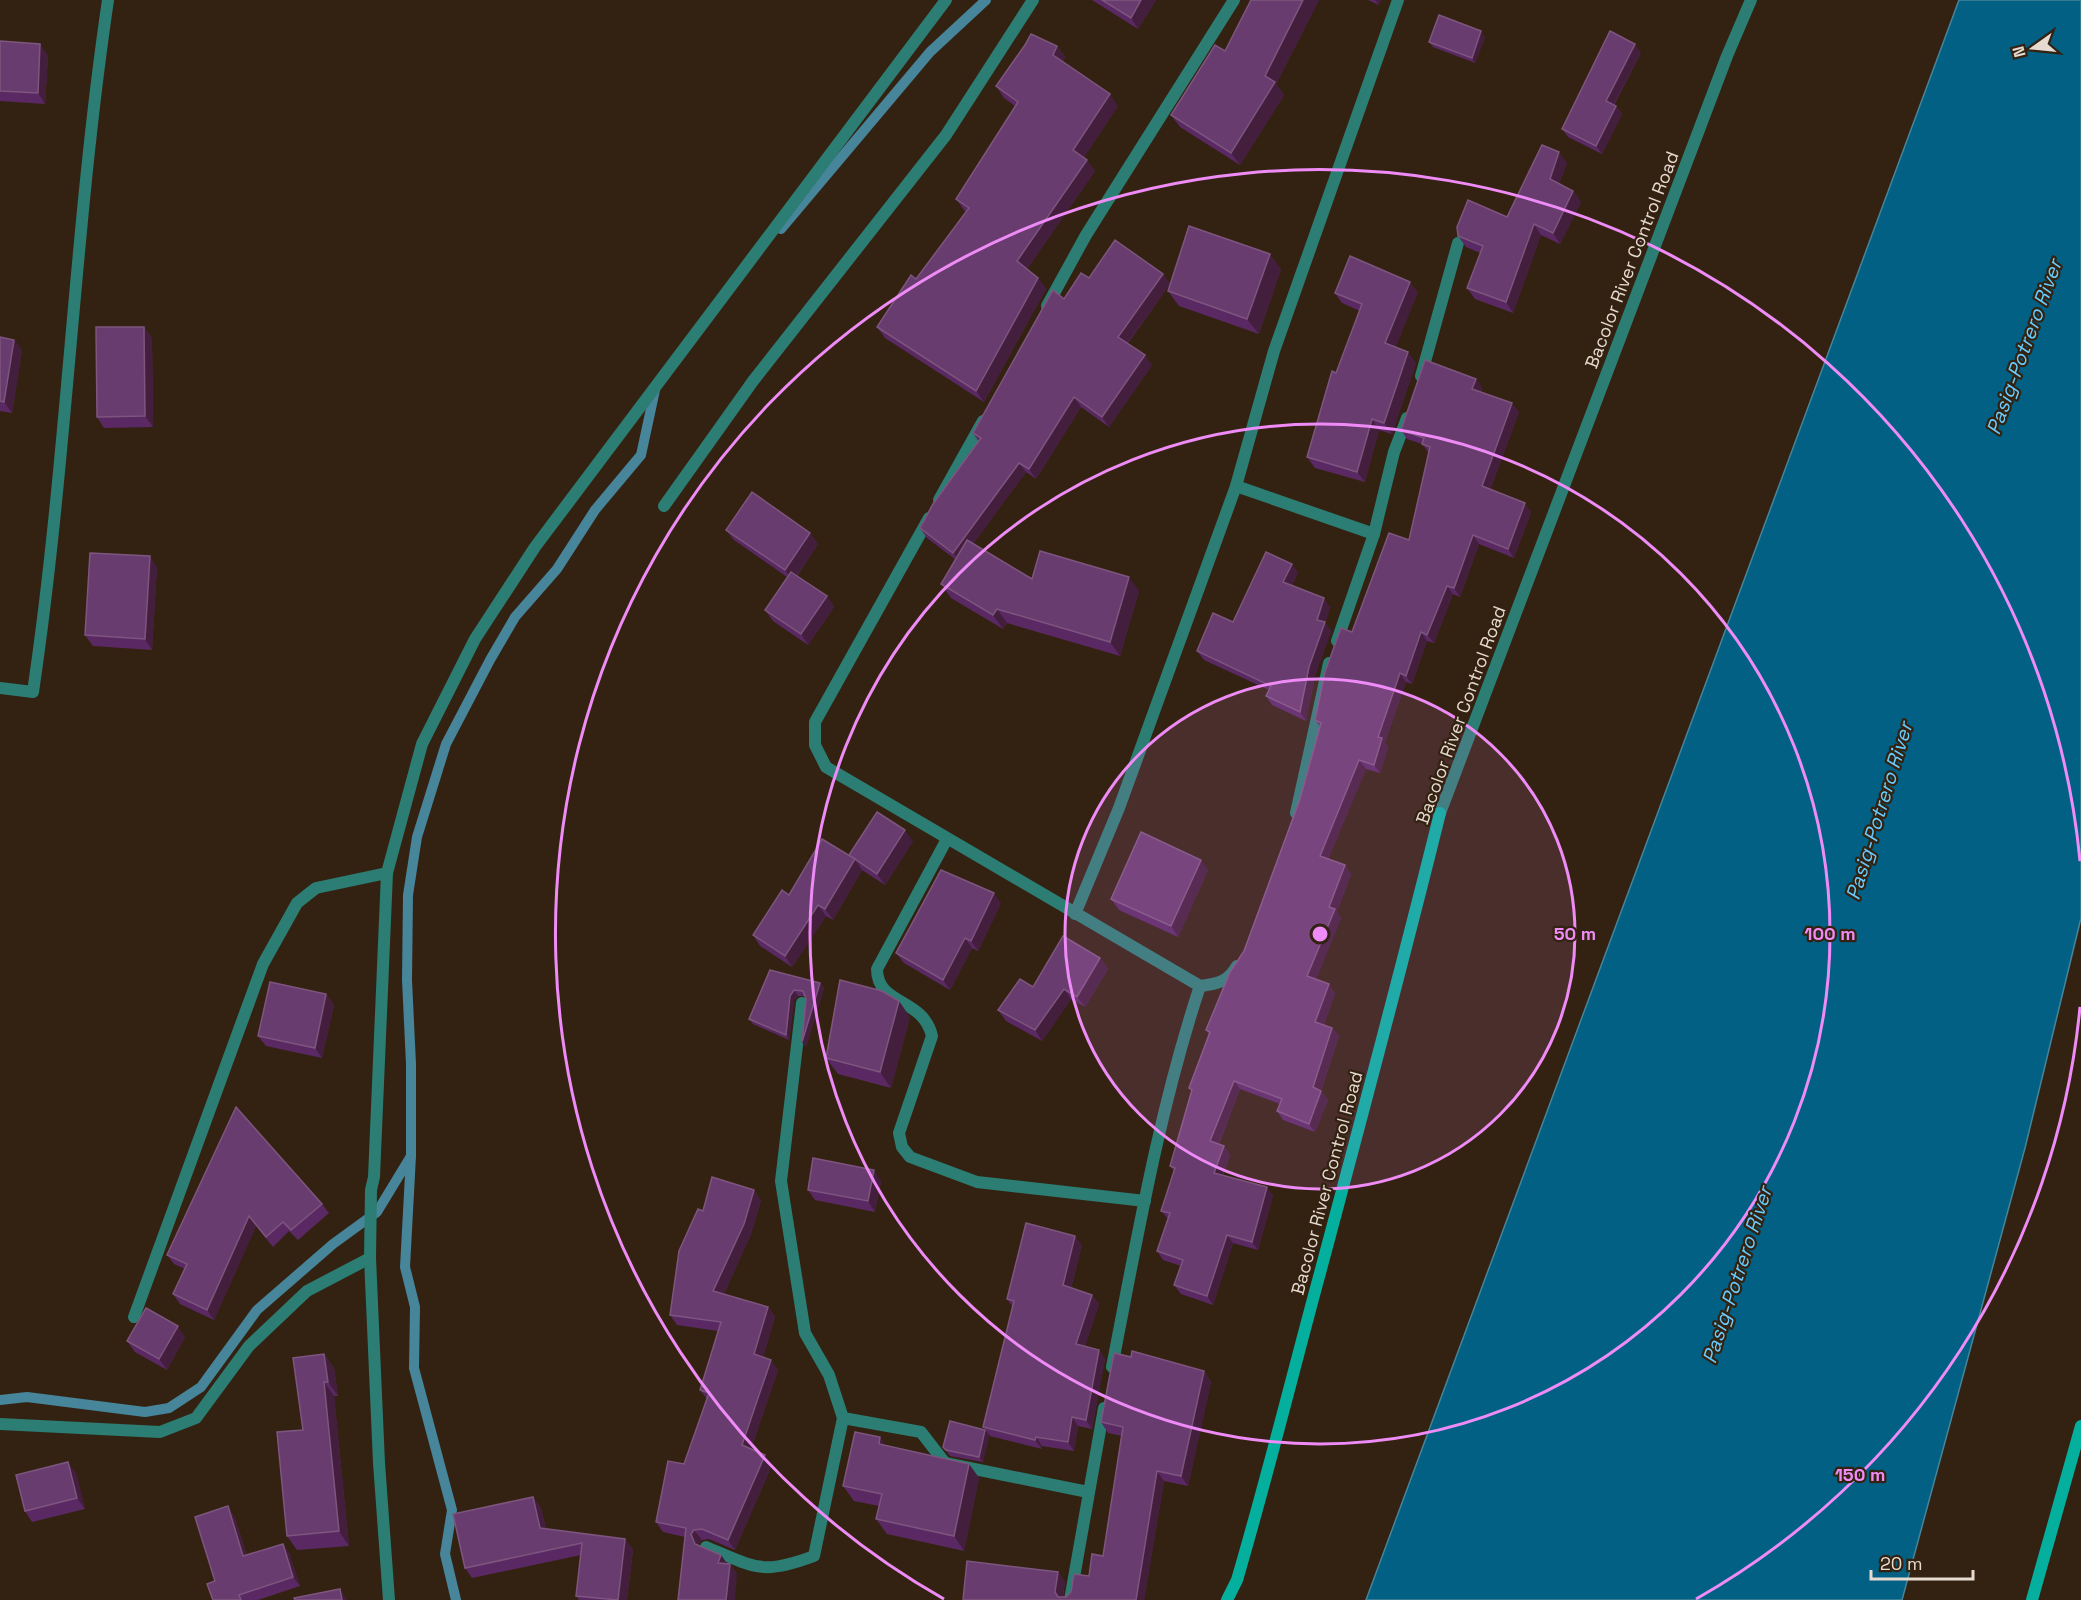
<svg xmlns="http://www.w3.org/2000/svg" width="2081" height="1600" font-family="'Space Grotesk',sans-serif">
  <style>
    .water { fill: #016083; stroke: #46859a; stroke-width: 1.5 }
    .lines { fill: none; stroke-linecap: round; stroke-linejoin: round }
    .stream { stroke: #46859a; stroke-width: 10 }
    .street { stroke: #2c7d73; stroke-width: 12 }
    .secondary { stroke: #04af9e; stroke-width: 12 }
    .wall { fill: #5a2963 }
    .shaded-wall { fill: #441e3d }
    .building { fill: #693c6f; stroke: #7d557e; stroke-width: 1.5 }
    .ring { fill: none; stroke: #ef8bf6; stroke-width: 3 }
    .labels { text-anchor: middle; stroke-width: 4.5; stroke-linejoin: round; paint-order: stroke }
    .street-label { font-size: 18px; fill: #e7dbd1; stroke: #321 }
    .water-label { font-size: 20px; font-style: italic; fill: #68cdfe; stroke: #321 }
    .centre { fill: #ef8bf6; stroke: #321; stroke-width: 3 }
    .ring-label { font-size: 18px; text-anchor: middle; font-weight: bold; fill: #ef8bf6; stroke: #321; stroke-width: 4.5; stroke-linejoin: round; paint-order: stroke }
  </style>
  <rect width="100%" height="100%" fill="#321"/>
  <polygon class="water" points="1959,0 2081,0 2081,918 2025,1148 1902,1600 1366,1600"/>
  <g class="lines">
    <g class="stream">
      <polyline points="781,229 930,52 986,0"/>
      <polyline points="0,1400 27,1397 145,1412 169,1408 201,1387 257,1310 333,1244 377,1212 411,1156"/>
      <polyline points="456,1600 445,1554 452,1510 414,1368 415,1307 405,1267 411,1156 411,1064 407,980 408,895 417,837 446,744 490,660 515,617 557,569 595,510 641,455 655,390"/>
    </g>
    <g class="street">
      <polyline points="1047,306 1086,235 1234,0"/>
      <polyline points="1421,376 1458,243"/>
      <polyline points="1236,486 1374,534"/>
      <polyline points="939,500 983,421"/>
      <polyline points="664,506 753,381 946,135 1033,0"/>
      <path d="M929,518L815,722V745L826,767L1200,986C1217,984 1228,982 1237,966"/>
      <polyline points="1337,641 1374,534 1394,452 1407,418"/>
      <path d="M0,688L33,692C67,462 74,230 108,0"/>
      <polyline points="1296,813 1329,663"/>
      <polyline points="1440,813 1727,56 1751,0"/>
      <path d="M947,839L877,969C877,1006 923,997 932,1036L899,1133L902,1147L910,1157L977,1182L1145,1201"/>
      <polyline points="387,873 422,744 475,639 535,547 946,0"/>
      <polyline points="1075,914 1119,808 1236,486 1274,351 1398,0"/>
      <polyline points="802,1003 781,1181 805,1333 829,1375 843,1418 921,1432 945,1463 1088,1492"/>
      <polyline points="134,1317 263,964 297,903 316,888 387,873 374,1177 371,1190 370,1258 379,1463 389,1600"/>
      <path d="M1112,1367C1137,1239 1159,1110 1200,986"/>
      <polyline points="0,1424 160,1432 196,1418 249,1346 307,1291 370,1258"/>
      <path d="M706,1547C755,1567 761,1576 814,1556L843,1418"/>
      <polyline points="1070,1600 1104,1408"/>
    </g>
    <g class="secondary">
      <path d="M1227,1600L1237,1580C1267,1478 1292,1376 1320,1273C1361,1120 1402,967 1440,813"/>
      <polyline points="2032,1600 2081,1426"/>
    </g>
  </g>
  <g class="wall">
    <polygon points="1092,0 1156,0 1138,29"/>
    <polygon points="1251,0 1319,0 1276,84 1284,95 1240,165 1180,127 1171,115 1225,51"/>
    <polygon points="1368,0 1381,0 1379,5"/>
    <polygon points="1485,37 1475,63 1433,47 1429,42"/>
    <polygon points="0,41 48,55 45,104 0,101"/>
    <polygon points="1057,46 1065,57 1063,62 1118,106 1084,157 1095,171 1027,269 1038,278 1046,289 984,402 885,338 877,327 916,279 966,212 964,210 956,199 1015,106 1004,98 996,86"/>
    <polygon points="1641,53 1614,105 1616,106 1622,114 1602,154 1568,137 1562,129"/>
    <polygon points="1567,163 1559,184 1573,191 1581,202 1560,244 1541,235 1513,313 1475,299 1467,288 1480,253 1466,247 1458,236 1507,217"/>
    <polygon points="1281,269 1259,334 1179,306 1168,291"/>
    <polygon points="1163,274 1170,284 1128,343 1152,365 1109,427 1081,407 1036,479 1026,472 973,544 1032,579 1139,591 1120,656 1007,623 1003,629 951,598 941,584 955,559 927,538 920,528 979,442 973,433 1064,299 1089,278"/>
    <polygon points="1418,292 1395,347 1416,363 1392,434 1379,430 1365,482 1315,468 1307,457 1336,373 1360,311 1342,303 1335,293"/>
    <polygon points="144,327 152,338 153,427 104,428 97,417"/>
    <polygon points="0,337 14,340 22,350 12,413 0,411"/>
    <polygon points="1482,387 1481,392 1519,412 1490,490 1531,512 1514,558 1479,544 1460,597 1453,594 1434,643 1427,641 1412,684 1406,682 1385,742 1388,747 1380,773 1366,769 1328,859 1351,874 1337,912 1341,918 1316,979 1335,993 1324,1025 1332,1028 1339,1036 1321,1091 1328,1100 1315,1132 1283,1120 1277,1111 1280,1104 1240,1089 1219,1144 1224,1146 1230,1155 1223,1175 1267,1187 1273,1196 1258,1250 1233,1243 1213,1305 1181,1294 1174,1285 1181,1266 1163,1260 1157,1251 1168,1219 1161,1211 1174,1171 1170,1166 1192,1092 1189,1088 1209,1034 1206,1030 1244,951 1300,799 1320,726 1315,720 1352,632 1409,540 1429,453 1422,444 1407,439 1401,430"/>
    <polygon points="726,530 818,544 797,576 827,596 834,607 808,645 773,621 765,610 787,577 734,540"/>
    <polygon points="1292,564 1298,573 1292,585 1330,607 1325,623 1331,631 1315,676 1306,721 1272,705 1266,696 1269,690 1204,660 1197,651 1233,622"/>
    <polygon points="157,567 152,650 93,646 85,635"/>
    <polygon points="913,841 885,885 862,870 833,920 826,916 792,967 760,946 753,935 789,895 850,856"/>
    <polygon points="1208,870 1178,937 1119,910 1111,899"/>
    <polygon points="1001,903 978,951 972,948 950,990 904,963 896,953"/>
    <polygon points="1100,958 1108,969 1085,1007 1071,999 1042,1041 1006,1021 998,1010 1033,987"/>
    <polygon points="770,970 820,983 824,988 806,1047 806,999 805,996 798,996 794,1001 789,1040 753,1024 749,1019"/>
    <polygon points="326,994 334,1005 322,1058 266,1046 258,1036"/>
    <polygon points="910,1017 891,1088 838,1074 826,1058"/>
    <polygon points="236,1107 322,1204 329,1213 298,1240 289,1231 273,1247 256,1226 214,1320 180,1304 173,1294 185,1269 174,1264 167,1255"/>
    <polygon points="881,1181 875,1212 815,1200 808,1190"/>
    <polygon points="761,1200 751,1234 724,1294 768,1307 775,1317 763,1357 778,1370 751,1449 772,1465 735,1550 709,1539 702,1540 698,1544 699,1546 721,1555 727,1564 730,1564 737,1574 685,1537 663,1532 656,1522 684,1464 707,1399 700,1390 718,1331 677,1325 670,1315 703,1211"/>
    <polygon points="1082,1245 1071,1288 1092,1295 1099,1304 1085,1346 1099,1350 1105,1359 1092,1429 1078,1426 1074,1451 1042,1446 1042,1449 990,1436 983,1427 1013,1307 1007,1299"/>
    <polygon points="185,1337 167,1370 135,1352 127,1341"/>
    <polygon points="324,1354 334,1368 338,1396 334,1396 349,1546 297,1550 287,1536 303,1430"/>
    <polygon points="1131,1357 1204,1371 1211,1382 1188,1486 1164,1481 1144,1600 963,1600 1058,1572 1065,1582 1063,1597 1066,1597 1089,1576 1103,1556 1122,1436 1108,1433 1101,1422"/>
    <polygon points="989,1435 983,1462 950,1456 943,1447"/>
    <polygon points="885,1445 969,1464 979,1478 964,1551 887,1534 876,1519 879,1506 854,1501 843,1486"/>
    <polygon points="76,1473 85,1509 32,1522 25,1511"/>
    <polygon points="533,1497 541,1508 546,1529 625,1539 633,1550 627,1600 579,1600 576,1596 581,1555 472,1578 465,1568"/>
    <polygon points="234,1516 247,1555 283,1544 289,1553 300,1586 258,1600 213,1600 215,1581"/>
  </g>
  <g class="shaded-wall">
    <polygon points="1141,0 1156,0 1138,29 1131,18"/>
    <polygon points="1303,0 1319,0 1276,84 1284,95 1240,165 1231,153 1265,76"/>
    <polygon points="1375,0 1381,0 1379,5"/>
    <polygon points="1481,31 1485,37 1475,63 1472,58"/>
    <polygon points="40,44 48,55 45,104 38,93"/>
    <polygon points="1635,44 1641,53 1611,109 1606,101"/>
    <polygon points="1057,46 1065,57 1061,66 1053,55"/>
    <polygon points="1110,94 1118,106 1081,162 1073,150"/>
    <polygon points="1616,106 1622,114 1602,154 1596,146"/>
    <polygon points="1559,152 1567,163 1557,190 1550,179"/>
    <polygon points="1087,160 1095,171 1025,272 1017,261"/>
    <polygon points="1573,191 1581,202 1560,244 1553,233"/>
    <polygon points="1534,224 1541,235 1513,313 1506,302"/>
    <polygon points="1270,254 1281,269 1259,334 1247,319"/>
    <polygon points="1163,274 1170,284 1125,346 1118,337"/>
    <polygon points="1038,278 1046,289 984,402 976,391"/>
    <polygon points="1410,282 1418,292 1393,354 1385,343"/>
    <polygon points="144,327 152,338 153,427 145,416"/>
    <polygon points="14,340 22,350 12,413 4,402"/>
    <polygon points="1408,352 1416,363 1392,434 1384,423"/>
    <polygon points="1145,355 1152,365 1109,427 1102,417"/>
    <polygon points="1476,379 1482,387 1479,397 1472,389"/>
    <polygon points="1074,397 1081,407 1036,479 1029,469"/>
    <polygon points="1512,403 1519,412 1488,495 1482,486"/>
    <polygon points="1372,419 1379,430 1365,482 1357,472"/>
    <polygon points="1019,463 1026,472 960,562 953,553"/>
    <polygon points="1525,503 1531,512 1514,558 1508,549"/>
    <polygon points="810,533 818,544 793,581 785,570"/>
    <polygon points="1473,535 1479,544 1460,597 1454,588"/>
    <polygon points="150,556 157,567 152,650 145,639"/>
    <polygon points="1292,564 1298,573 1289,591 1283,582"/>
    <polygon points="1129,577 1139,591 1120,656 1110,642"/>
    <polygon points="1447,586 1453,594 1434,643 1427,635"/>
    <polygon points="827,596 834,607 808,645 801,634"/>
    <polygon points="1324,598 1330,607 1325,623 1331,631 1315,676 1306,721 1300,712 1317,620"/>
    <polygon points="997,609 1007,623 1003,629 993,615"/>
    <polygon points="1421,632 1427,641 1412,684 1406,676"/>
    <polygon points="1400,673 1406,682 1385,742 1388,747 1380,773 1374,765 1378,737"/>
    <polygon points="1359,760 1366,769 1326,865 1320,856"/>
    <polygon points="905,830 913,841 885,885 877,874"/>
    <polygon points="855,859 862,870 833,920 825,909"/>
    <polygon points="1201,860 1208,870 1178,937 1171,926"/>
    <polygon points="1345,865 1351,874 1337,912 1341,918 1314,985 1307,976 1329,907"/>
    <polygon points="994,893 1001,903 978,951 971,941"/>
    <polygon points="818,905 826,916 792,967 785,956"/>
    <polygon points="965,938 972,948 950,990 943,980"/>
    <polygon points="1100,958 1108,969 1085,1007 1077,997"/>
    <polygon points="820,983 824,988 806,1047 802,1042"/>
    <polygon points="1329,984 1335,993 1322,1031 1315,1022"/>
    <polygon points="1064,989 1071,999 1042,1041 1035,1030"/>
    <polygon points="794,990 798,996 794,1001 789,1040 786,1035 790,996"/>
    <polygon points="326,994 334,1005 322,1058 315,1048"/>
    <polygon points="899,1001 910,1017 891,1088 880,1072"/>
    <polygon points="1332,1028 1339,1036 1319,1096 1313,1087"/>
    <polygon points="1234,1081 1240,1089 1216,1150 1210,1141"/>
    <polygon points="1321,1091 1328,1100 1315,1132 1309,1124"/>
    <polygon points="1224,1146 1230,1155 1220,1181 1214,1173"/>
    <polygon points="874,1170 881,1181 875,1212 868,1201"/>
    <polygon points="1267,1187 1273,1196 1258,1250 1252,1242"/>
    <polygon points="754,1190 761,1200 751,1234 721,1301 713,1291"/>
    <polygon points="249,1216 256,1226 214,1320 207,1310"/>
    <polygon points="1227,1235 1233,1243 1213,1305 1207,1296"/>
    <polygon points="1075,1236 1082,1245 1069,1294 1063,1285"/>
    <polygon points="1092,1295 1099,1304 1083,1353 1076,1344"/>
    <polygon points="768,1307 775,1317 761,1364 754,1354"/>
    <polygon points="178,1326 185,1337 167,1370 159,1359"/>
    <polygon points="1099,1350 1105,1359 1092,1429 1086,1420"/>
    <polygon points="324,1354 334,1368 338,1396 328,1382"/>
    <polygon points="771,1360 778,1370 749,1455 742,1445"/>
    <polygon points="1204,1371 1211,1382 1188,1486 1181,1476"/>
    <polygon points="324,1382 334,1396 349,1546 339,1531"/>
    <polygon points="1072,1417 1078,1426 1074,1451 1068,1442"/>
    <polygon points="985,1430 989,1435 983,1462 979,1457"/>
    <polygon points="880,1437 890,1452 879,1444"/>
    <polygon points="1036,1437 1042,1446 1042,1449 1035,1440"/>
    <polygon points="765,1455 772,1465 735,1550 728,1540"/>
    <polygon points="68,1462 76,1473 85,1509 77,1498"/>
    <polygon points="969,1464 979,1478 964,1551 954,1536"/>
    <polygon points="1157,1471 1164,1481 1144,1600 1136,1600"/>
    <polygon points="533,1497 541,1508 548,1539 540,1528"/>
    <polygon points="228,1506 234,1516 250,1565 243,1556"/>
    <polygon points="694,1530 702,1540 698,1544 702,1554 695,1544 691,1534"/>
    <polygon points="625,1539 633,1550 627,1600 618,1600"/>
    <polygon points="283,1544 289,1553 300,1586 293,1577"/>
    <polygon points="721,1555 728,1565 718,1563"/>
    <polygon points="730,1564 737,1574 735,1600 726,1600"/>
    <polygon points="1058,1572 1065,1582 1062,1600 1061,1600 1055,1592"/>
    <polygon points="340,1589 347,1600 342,1600"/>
  </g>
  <g class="building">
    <polygon points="1102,0 1141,0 1131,18"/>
    <polygon points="1251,0 1303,0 1265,76 1275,82 1231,153 1171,115 1215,45 1225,51"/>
    <polygon points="1439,15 1481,31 1472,58 1429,42"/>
    <polygon points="1610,31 1635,44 1606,101 1616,106 1596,146 1562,129"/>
    <polygon points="1031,34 1057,46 1053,55 1110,94 1073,150 1087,160 1017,261 1038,278 976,391 877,327 911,275 916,279 969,208 956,199 1018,102 996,86 1025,45"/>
    <polygon points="0,41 40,44 38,93 0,91"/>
    <polygon points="1542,145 1559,152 1550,179 1573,191 1553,233 1534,224 1506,302 1467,288 1483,246 1458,236 1457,227 1468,200 1507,217"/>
    <polygon points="1189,226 1270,254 1247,319 1168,291"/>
    <polygon points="1115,240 1163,274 1118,337 1145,355 1102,417 1074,397 1029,469 1019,463 953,553 920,528 933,504 981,438 973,433 1053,290 1064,299 1081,273 1089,278"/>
    <polygon points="1350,256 1410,282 1385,343 1408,352 1384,423 1372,419 1357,472 1307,457 1332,371 1336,373 1362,304 1335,293"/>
    <polygon points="96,327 144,327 145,416 97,417"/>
    <polygon points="0,337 14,340 4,402 0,401"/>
    <polygon points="1425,360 1476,379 1472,389 1512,403 1482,486 1525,503 1508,549 1473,535 1454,588 1447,586 1427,635 1421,632 1406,676 1400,673 1378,737 1382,738 1374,765 1359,760 1320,856 1345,865 1329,907 1335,909 1307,976 1329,984 1315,1022 1332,1028 1313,1087 1321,1091 1309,1124 1277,1111 1282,1099 1234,1081 1210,1141 1224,1146 1214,1173 1267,1187 1252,1242 1227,1235 1207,1296 1174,1285 1183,1260 1157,1251 1170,1213 1161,1211 1175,1168 1170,1166 1192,1090 1189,1088 1210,1032 1206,1030 1230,972 1244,951 1300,799 1321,723 1315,720 1325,672 1341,628 1352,632 1389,533 1409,540 1430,447 1422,444 1424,438 1401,430"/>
    <polygon points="752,492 810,533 785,570 726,530"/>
    <polygon points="967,540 1032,579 1040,551 1129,577 1110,642 997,609 993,615 941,584"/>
    <polygon points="1266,552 1292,564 1283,582 1324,598 1317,620 1325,622 1309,667 1300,712 1266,696 1271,686 1197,651 1213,613 1233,622"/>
    <polygon points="90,553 150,556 145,639 85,635"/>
    <polygon points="791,572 827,596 801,634 765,610"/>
    <polygon points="877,812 905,830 877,874 849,855"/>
    <polygon points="1141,832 1201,860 1171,926 1111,899"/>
    <polygon points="822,839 855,859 825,909 818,905 785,956 753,935 782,890 789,895"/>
    <polygon points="941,870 994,893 971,941 965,938 943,980 896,953"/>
    <polygon points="1063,936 1100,958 1077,997 1064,989 1035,1030 998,1010 1020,979 1033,987"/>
    <polygon points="770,970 820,983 802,1042 806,999 803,991 794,990 790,996 786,1035 749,1019"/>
    <polygon points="840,980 882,991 899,1001 880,1072 826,1058"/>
    <polygon points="270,982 326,994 315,1048 258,1036"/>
    <polygon points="236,1107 322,1204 291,1230 283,1222 266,1237 249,1216 207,1310 173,1294 187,1264 167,1255"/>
    <polygon points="813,1158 874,1170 868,1201 808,1190"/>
    <polygon points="712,1177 754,1190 744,1224 713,1291 768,1307 754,1354 771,1360 742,1445 765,1455 728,1540 702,1529 694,1530 691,1534 695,1544 721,1555 718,1563 730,1564 726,1600 678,1600 686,1528 656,1522 668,1461 684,1464 709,1393 700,1390 721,1322 670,1315 679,1251 698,1209 703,1211"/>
    <polygon points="1026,1223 1075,1236 1063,1285 1092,1295 1076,1344 1099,1350 1086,1420 1072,1417 1068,1442 1036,1437 1035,1440 983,1427 1014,1301 1007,1299"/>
    <polygon points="146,1308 178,1326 159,1359 127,1341"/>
    <polygon points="1132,1351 1204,1371 1181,1476 1157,1471 1136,1600 963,1600 967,1561 1058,1572 1055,1592 1058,1597 1066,1597 1071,1592 1074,1574 1089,1576 1092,1554 1103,1556 1123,1427 1101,1422 1114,1353 1131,1357"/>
    <polygon points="324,1354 328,1382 324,1382 339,1531 287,1536 277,1432 303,1430 293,1358"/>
    <polygon points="950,1421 985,1430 979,1457 946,1450 943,1447"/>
    <polygon points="855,1432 880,1437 879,1444 969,1464 954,1536 876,1519 882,1494 843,1486"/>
    <polygon points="68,1462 77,1498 25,1511 16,1475"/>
    <polygon points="533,1497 540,1528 625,1539 618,1600 576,1596 582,1543 465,1568 453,1514"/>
    <polygon points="228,1506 243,1556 283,1544 293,1577 239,1595 241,1600 213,1600 207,1584 215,1581 195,1517"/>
    <polygon points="340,1589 342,1600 295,1600 294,1598"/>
  </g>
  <circle cx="1320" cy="934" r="255" fill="#ef8bf6" fill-opacity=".12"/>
  <g class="ring">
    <circle cx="1320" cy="934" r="255"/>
    <circle cx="1320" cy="934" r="510"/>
    <path d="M2080 1007A764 764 0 0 1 1696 1599M944 1599A764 764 0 1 1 2080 861"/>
  </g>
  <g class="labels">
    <g class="street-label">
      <text transform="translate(1632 260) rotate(-69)" y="6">Bacolor River Control Road</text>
      <text transform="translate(1461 715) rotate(-70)" y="6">Bacolor River Control Road</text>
      <text transform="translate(1327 1183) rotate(-75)" y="6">Bacolor River Control Road</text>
    </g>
    <g class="water-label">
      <text transform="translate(2024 347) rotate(-70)" y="7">Pasig-Potrero River</text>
      <text transform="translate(1879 811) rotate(-73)" y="7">Pasig-Potrero River</text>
      <text transform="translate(1737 1275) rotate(-72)" y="7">Pasig-Potrero River</text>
    </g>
  </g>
  <circle cx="1320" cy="934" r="9" class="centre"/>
  <g class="ring-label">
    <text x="1575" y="940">50 m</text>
    <text x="1830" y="940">100 m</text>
    <text x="1860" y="1481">150 m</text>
  </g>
  <g transform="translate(2033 48) rotate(255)" stroke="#332211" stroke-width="4.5" paint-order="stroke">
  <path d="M0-4.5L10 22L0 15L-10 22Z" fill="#e7dbd1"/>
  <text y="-9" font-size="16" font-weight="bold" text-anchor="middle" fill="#e7dbd1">N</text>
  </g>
  <path d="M1871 1570v9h102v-9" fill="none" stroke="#e7dbd1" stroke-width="3"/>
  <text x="1880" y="1570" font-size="18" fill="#e7dbd1" stroke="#332211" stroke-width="4.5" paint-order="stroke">20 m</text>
</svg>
